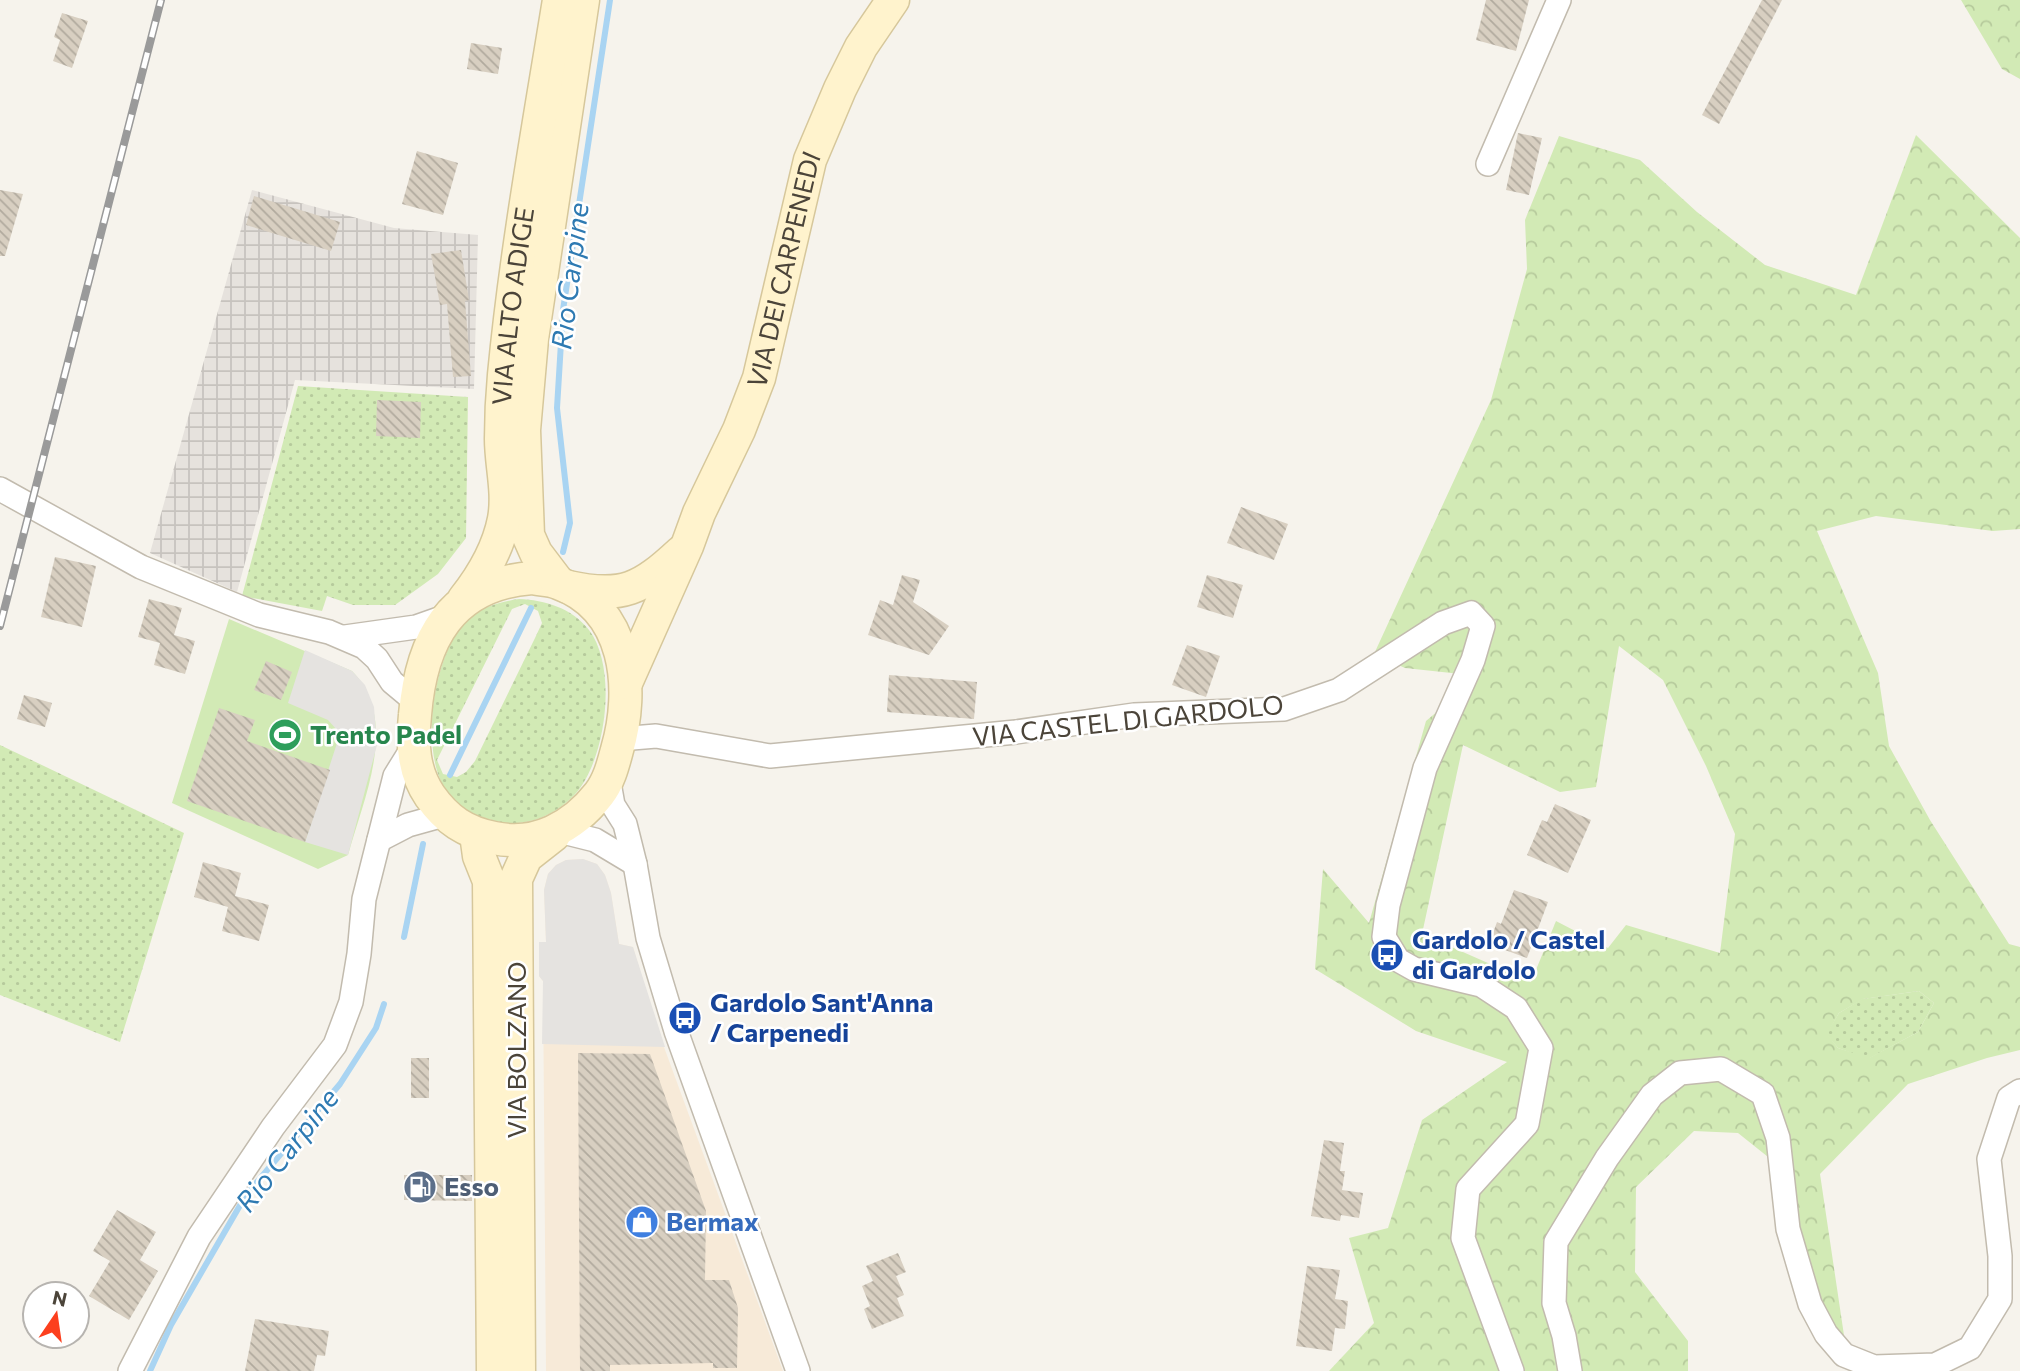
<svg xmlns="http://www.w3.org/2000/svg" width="2020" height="1371" font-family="Commissioner,sans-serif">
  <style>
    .commercial { fill: #f7ead8 }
    .industrial { fill: url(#industrial-grid) }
    .grass { fill: url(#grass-dots); fill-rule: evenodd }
    .forest { fill: url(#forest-crowns); fill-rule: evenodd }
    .pitch { fill: #d2eab5 }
    .parking { fill: #e5e3e0 }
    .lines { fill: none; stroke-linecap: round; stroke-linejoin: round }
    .stream { stroke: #a9d4f2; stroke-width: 6 }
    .building { fill: url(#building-back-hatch) }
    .street-casing { stroke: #c2bbae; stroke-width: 26 }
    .secondary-casing { stroke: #d6c79b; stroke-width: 35 }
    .street { stroke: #fff; stroke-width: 23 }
    .secondary { stroke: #fff3cd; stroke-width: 32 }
    .rail-casing { stroke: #9a9a9a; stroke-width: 8 }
    .rail { stroke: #fff; stroke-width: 5; stroke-dasharray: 16; stroke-linecap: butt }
    .labels { text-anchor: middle; stroke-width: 5; stroke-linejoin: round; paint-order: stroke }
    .street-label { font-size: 26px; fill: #4b4439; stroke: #fff }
    .leisure-label { font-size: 26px; font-weight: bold; fill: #27864d; stroke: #fff; text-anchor: start }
    .transit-label { font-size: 26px; font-weight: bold; fill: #164399; stroke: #fff; text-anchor: start }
    .service-label { font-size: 26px; font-weight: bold; fill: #4e5e75; stroke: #fff; text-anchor: start }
    .shop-label { font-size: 26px; font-weight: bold; fill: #366cbe; stroke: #fff; text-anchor: start }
    .water-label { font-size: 28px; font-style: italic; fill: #2e7ab2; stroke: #fff }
  </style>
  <defs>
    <pattern id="industrial-grid" width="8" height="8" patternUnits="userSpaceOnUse" patternTransform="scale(1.75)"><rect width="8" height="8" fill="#e6e2dd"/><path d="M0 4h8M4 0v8" fill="none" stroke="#c7c3be"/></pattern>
    <pattern id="grass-dots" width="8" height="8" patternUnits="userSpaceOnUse" patternTransform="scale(1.75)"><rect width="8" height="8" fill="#d2eab5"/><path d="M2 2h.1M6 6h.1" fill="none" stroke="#b6ca9c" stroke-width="1.8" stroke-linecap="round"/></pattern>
    <pattern id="forest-crowns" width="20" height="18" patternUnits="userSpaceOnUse" patternTransform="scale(1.75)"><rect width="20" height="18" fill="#d2eab5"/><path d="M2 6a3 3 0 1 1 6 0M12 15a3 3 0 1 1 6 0" fill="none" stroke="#b6ca9c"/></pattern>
    <pattern id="building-back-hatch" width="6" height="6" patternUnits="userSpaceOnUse" patternTransform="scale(1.75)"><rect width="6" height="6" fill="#d8cfc1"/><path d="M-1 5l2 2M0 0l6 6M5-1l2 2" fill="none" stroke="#b1aa9e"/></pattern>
  </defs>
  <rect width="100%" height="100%" fill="#f6f3ec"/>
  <polygon class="commercial" points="583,859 597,864 605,875 611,893 619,944 633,947 657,1028 783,1371 546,1371 543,981 539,976 539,942 546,942 544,890 548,874 556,865 566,860"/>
  <polygon class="industrial" points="252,190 394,228 478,235 474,389 295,380 237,592 150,553"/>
  <g class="grass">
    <polygon points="298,386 468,397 466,538 438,574 395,605 353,605 327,596 322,611 242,596"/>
    <path d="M519,599C545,600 572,608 589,630C618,668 606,757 577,792C558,814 529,827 501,822C482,819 462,811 450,796C418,758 432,663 462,625C477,608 498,602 519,599ZM525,604L538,611L542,623L535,638L475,761L466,772L457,777L443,774L437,760L512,609Z"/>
    <polygon points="0,745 184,833 120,1042 0,995"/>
    <polygon points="1919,991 1934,1003 1918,1032 1868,1059 1838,1048 1826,1034 1839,1013 1862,999"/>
  </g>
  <g class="forest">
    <polygon points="1961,0 2020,0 2020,79 2002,69"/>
    <path d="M1916,135L2020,238V529L1993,531L1876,516L1817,531L1878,673L1889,746L1930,820L2009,944L2020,947V1050L1987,1058L1908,1084L1820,1174L1845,1342L1818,1301L1782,1168L1738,1133L1694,1131L1636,1187L1635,1272L1688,1341V1371H1329L1374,1323L1349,1238L1388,1228L1422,1120L1507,1062L1416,1031L1315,969L1323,869L1369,923L1426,721L1479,676L1405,668L1374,654L1491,400L1527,269L1525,220L1559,136L1640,160L1697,212L1765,265L1856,295ZM1619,646L1663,680L1706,766L1735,834L1720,953L1626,925L1608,948L1556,921L1531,982L1422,934L1463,745L1560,792L1596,787ZM1919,991L1934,1003L1918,1032L1869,1058L1838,1048L1827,1034L1839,1013L1863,999Z"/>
  </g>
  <path class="pitch" d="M229,619L352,671C400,721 364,797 348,855L318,869L172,803Z"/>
  <g class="parking">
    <polygon points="305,650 352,671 365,685 374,707 377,745 348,855 305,842 338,740 336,729 328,720 288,703"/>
    <polygon points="583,859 597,864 605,875 611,893 619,944 633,947 665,1047 542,1044 543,981 539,976 539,942 546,942 544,890 548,874 556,865 566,860"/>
  </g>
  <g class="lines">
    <g class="stream">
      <polyline points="563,552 570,523 557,408 563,310 610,0"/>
      <polyline points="450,775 531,608"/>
      <polyline points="404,937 423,844"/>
      <polyline points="150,1371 171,1325 246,1195 340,1084 376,1028 384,1004"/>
    </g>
  </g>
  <g class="building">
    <polygon points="1486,0 1529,0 1516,51 1476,40"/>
    <polygon points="1762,0 1782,0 1719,124 1702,115"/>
    <polygon points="62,13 88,21 72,68 53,61 60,40 54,37"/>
    <polygon points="471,43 502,48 498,74 467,69"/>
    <polygon points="1518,133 1542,138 1529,195 1506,190"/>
    <polygon points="417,151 458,163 443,215 402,204"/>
    <polygon points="0,190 23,194 5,256 0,256"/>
    <polygon points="254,196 340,222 331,251 246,225"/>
    <polygon points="461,250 469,300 465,301 471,376 453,377 447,304 440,305 431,254"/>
    <polygon points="377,400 421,402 420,438 376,436"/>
    <polygon points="1241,507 1288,524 1274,560 1227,543"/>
    <polygon points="55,557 96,566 82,627 41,617"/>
    <polygon points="902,575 920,580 913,602 949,626 929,655 868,635 880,600 893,605"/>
    <polygon points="1207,575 1243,585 1233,618 1197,607"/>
    <polygon points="149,599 182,608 174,635 195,641 185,674 154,665 160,643 138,637"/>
    <polygon points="1187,645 1220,656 1206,697 1172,685"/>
    <polygon points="266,661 292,672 281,700 254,690"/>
    <polygon points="889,675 977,682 974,719 887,712"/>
    <polygon points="24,695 52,703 45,727 17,719"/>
    <polygon points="219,708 255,720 247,741 330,770 305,842 187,801"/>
    <polygon points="1555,804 1591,820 1568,873 1527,855 1542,820 1547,822"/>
    <polygon points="203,862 241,873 235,896 269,905 259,941 222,931 228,907 194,897"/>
    <polygon points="1514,890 1548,902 1527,958 1489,944 1497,922 1501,924"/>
    <polygon points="578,1053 650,1054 706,1211 705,1280 729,1280 738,1308 737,1368 713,1368 713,1363 610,1365 610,1371 580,1371"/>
    <rect x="411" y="1058" width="18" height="40"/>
    <polygon points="1324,1140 1344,1143 1340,1171 1345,1171 1342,1190 1363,1193 1359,1218 1341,1215 1340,1221 1311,1216"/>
    <polygon points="404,1175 472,1175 472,1201 404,1200"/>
    <polygon points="117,1210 156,1232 140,1260 158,1271 129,1320 89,1296 110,1261 93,1251"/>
    <polygon points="898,1253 906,1272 896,1276 904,1295 897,1298 904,1316 872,1329 864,1309 870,1306 862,1286 873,1281 866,1266"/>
    <polygon points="1307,1266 1340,1270 1335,1299 1348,1301 1345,1329 1335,1328 1332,1351 1296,1346"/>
    <polygon points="255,1319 329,1331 325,1356 317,1355 314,1371 245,1371"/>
  </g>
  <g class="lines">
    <defs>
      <g id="street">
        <polyline points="1488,164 1559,0"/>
        <polyline points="0,489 141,567 259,615 329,632 364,647 377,659 392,682 416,702"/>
        <polyline points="345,637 416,627 450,615"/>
        <polyline points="620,739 656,736 770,756 1016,732 1134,715 1284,709 1339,690 1443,623 1471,613 1483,626 1473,660 1425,768 1388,905 1384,937 1398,960 1414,969 1481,985 1516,1008 1541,1048 1527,1124 1468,1189 1463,1238 1512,1371"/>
        <polyline points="608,777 613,805 625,824 635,864 648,938 676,1031 798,1371"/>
        <polyline points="559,831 595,840 635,864"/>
        <polyline points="379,840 408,825 444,815"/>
        <polyline points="130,1371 199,1237 273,1127 335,1045 351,1002 359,954 364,899 395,776 413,747"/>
        <polyline points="1570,1371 1564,1336 1554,1303 1556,1242 1607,1158 1652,1095 1680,1073 1721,1069 1763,1094 1778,1138 1788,1229 1810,1304 1826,1334 1844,1355 1874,1367 1935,1365 1970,1348 2000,1299 2000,1256 1989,1159 2009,1098 2020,1091"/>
      </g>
      <g id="secondary">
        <path d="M532,578C541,580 551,580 558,583C628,608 635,689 617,750C613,765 609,781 599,794C573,827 536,847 494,838C465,832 447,820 430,796C413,771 412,744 415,715C421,640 451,584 532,578Z"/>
        <polyline points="558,582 536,553 528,535 524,430 532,339 583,0"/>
        <path d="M568,587C623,599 641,589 681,552"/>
        <path id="s1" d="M464,599C483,575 498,550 504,519C509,492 501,465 501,439C501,418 502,396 504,375C516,249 539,124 559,0"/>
        <path id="s2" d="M626,683L687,546L699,513L739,430L759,378L810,160L840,89L861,47L893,0"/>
        <polyline points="476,834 479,856 489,881 493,1371"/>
        <polyline points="519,1371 516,879 526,857 554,835"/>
      </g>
    </defs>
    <use href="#street" class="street-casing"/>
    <use href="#secondary" class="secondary-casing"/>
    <use href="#street" class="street"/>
    <use href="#secondary" class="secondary"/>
    <defs>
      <polyline id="rail" points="0,626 161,0"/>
    </defs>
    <use href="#rail" class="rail-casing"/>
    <use href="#rail" class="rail"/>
  </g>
  <defs>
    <symbol id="stadium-disc" viewBox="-11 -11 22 22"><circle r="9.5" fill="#2e9e5b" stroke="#fff"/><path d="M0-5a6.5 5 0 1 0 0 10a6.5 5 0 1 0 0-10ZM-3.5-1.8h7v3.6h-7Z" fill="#fff"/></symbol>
    <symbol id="bus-disc" viewBox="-11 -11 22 22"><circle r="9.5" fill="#1a4fb4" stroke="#fff"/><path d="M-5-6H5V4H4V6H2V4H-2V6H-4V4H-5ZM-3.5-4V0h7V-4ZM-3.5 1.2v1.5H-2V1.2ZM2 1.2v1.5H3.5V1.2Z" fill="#fff"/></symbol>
    <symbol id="fuel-disc" viewBox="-11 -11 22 22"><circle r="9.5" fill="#5c6f8a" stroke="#fff"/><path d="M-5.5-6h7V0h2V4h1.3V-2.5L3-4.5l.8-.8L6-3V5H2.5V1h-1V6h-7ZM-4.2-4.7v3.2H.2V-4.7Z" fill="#fff"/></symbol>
    <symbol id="shop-disc" viewBox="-11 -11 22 22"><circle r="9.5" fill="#3f7fe0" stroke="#fff"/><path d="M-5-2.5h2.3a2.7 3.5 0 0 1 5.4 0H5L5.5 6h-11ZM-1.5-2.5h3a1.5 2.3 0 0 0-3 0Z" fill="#fff"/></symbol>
  </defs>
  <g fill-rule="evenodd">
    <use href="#stadium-disc" x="266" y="716" width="38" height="38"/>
    <use href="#bus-disc" x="1368" y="936" width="38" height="38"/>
    <use href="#bus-disc" x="666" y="999" width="38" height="38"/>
    <use href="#fuel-disc" x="401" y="1168" width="38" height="38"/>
    <use href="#shop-disc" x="623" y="1203" width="38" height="38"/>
  </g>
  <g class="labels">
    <g class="street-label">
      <text dy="9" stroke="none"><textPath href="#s2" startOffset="444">VIA DEI CARPENEDI</textPath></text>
      <text dy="9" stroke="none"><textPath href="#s1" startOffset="304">VIA ALTO ADIGE</textPath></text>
      <text transform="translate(1128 721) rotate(-6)" y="9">VIA CASTEL DI GARDOLO</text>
      <text transform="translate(517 1050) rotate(-90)" y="9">VIA BOLZANO</text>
    </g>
    <g class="leisure-label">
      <text x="310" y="744">Trento Padel</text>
    </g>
    <g class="transit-label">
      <text x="1412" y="949">Gardolo / Castel<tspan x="1412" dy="30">di Gardolo</tspan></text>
      <text x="710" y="1012">Gardolo Sant'Anna<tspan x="710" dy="30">/ Carpenedi</tspan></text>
    </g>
    <g class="service-label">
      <text x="444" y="1196">Esso</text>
    </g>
    <g class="shop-label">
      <text x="666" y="1231">Bermax</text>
    </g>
    <g class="water-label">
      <text transform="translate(570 276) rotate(-83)" y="10">Rio Carpine</text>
      <text transform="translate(287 1150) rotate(-52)" y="10">Rio Carpine</text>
    </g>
  </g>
  <g transform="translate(56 1315) rotate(13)"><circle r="33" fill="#ffffff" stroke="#b7b4b0" stroke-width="2"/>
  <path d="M0-5L12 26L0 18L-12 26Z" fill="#fc3f1d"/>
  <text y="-10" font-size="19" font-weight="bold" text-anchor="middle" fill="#4b4439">N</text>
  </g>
</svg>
